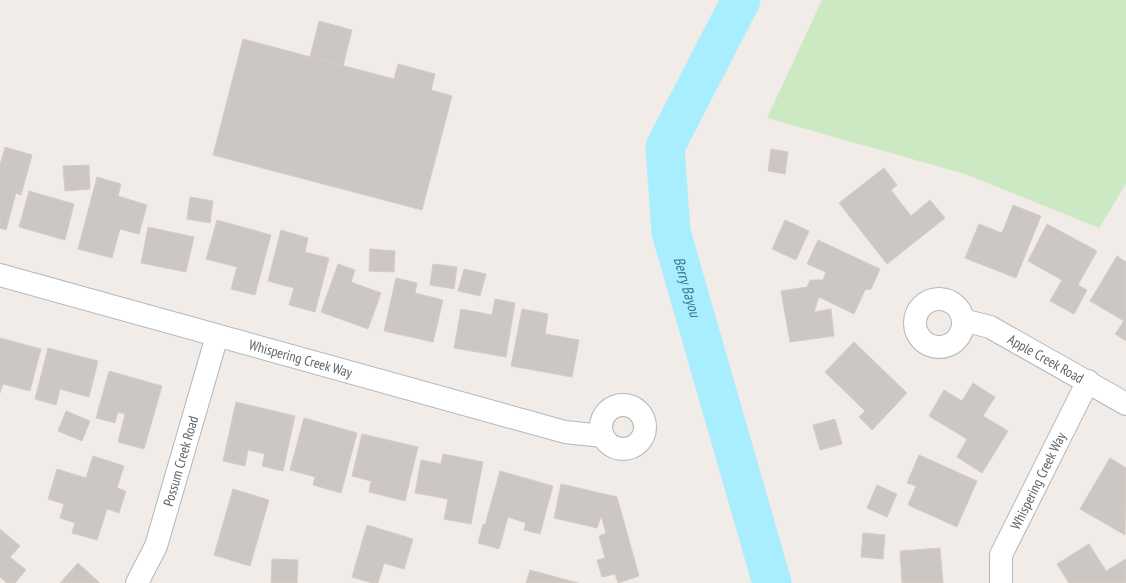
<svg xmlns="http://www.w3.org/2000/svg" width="1126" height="583" font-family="'PT Sans Narrow',sans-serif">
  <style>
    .green { fill: #cce9c3 }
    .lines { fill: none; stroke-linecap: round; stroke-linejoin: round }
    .river { stroke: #a9eeff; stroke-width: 39 }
    .building { fill: #ccc7c4; stroke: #d6ccc5 }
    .street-casing { stroke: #b2b7ba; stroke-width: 24 }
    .street { stroke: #fff; stroke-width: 22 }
    .labels { text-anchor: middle; stroke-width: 4; stroke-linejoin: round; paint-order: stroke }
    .street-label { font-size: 14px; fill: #5e6568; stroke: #fff }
    .water-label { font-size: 15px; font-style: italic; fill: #347992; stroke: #fff }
  </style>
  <rect width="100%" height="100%" fill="#f1ece7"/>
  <polygon class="green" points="822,0 1126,0 1126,184 1099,228 965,174 767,118"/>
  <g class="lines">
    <path class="river" id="s1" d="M741,0L665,147L671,232L772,583"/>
  </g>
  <g class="building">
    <polygon points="319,21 352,30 343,66 310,57"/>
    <polygon points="243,39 394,79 398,64 435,74 431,90 452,96 422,210 213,155"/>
    <polygon points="5,147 32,155 21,195 16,193 6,230 0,228 0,165"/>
    <polygon points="771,149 788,152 785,174 768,171"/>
    <polygon points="89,165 90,189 65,191 63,166"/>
    <polygon points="884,168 897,185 891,190 911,216 930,200 945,218 887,264 839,203"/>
    <polygon points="97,177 121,184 118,196 147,205 139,234 120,229 112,258 78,249"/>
    <polygon points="29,191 74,204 65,240 19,227"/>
    <polygon points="190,197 213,201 210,223 187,219"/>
    <polygon points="1013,205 1041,216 1016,278 965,258 979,224 1002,233"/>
    <polygon points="217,220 271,235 255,295 231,289 237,267 206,259"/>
    <polygon points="785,220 809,231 796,260 772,249"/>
    <polygon points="1047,224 1097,251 1078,285 1087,290 1074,314 1050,301 1062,280 1028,261"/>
    <polygon points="148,227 194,237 186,272 141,263"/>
    <polygon points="281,230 308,238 305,252 329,258 315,312 289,305 294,288 268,281"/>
    <polygon points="818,240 880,269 871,289 865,290 854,314 819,297 814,312 831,309 834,336 790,342 781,291 807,287 810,280 823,280 826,272 807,264"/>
    <polygon points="370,249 395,251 394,272 369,271"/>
    <polygon points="1117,256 1126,262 1126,341 1115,334 1124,321 1090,301"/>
    <polygon points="338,264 355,270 351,282 381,293 368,329 321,312"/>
    <polygon points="433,264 457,267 454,289 430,285"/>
    <polygon points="464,269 486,274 480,296 458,291"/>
    <polygon points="396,278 417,283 415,293 443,300 433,342 384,331"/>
    <polygon points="495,299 515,303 506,357 454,348 461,309 492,315"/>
    <polygon points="522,309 548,314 545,334 579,340 572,377 511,366"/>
    <polygon points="0,338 41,349 30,391 3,384 0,393"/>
    <polygon points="854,342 907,393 872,430 859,417 865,411 825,372"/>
    <polygon points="48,348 98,361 89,397 60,389 56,405 35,399"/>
    <polygon points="109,371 162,386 144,449 118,442 125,414 118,412 115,423 96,418"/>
    <polygon points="973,383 995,397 983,416 1008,431 982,473 957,457 967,439 929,416 944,390 962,401"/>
    <polygon points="236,402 295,416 283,471 262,466 265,454 248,450 245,466 223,461"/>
    <polygon points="66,411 90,421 82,441 58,431"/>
    <polygon points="304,418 357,433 341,493 313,485 315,477 290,470"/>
    <polygon points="835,419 842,444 820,450 813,425"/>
    <polygon points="362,434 418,447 405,501 369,492 371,481 352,476"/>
    <polygon points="443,454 483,462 471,524 444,519 448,499 415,493 421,460 441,464"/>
    <polygon points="919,455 977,481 957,527 908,505 916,486 907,483"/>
    <polygon points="93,456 124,466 117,488 126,491 119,513 107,509 97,540 72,533 75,523 60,518 64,504 48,499 57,469 86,478"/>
    <polygon points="1110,458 1126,468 1125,535 1080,509"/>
    <polygon points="500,471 553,486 540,534 524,530 526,523 508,517 499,549 478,543 483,524 485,525"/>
    <polygon points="561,484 617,497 639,576 618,583 615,574 602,577 597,560 605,558 599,536 606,533 601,516 597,528 554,518"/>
    <polygon points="877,485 897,494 887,517 867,508"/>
    <polygon points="233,489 269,500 250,566 214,555"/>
    <polygon points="367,525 413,539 404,569 384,563 378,583 372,583 352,577"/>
    <polygon points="0,529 20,546 10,557 26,570 15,583 7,583 0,577"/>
    <polygon points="863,533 885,535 883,559 861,557"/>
    <polygon points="1089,544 1106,571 1126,559 1126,583 1069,583 1057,564"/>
    <polygon points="940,548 943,583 902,583 900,551"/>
    <polygon points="272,559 298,560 297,583 271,583"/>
    <polygon points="78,563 100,583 60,583"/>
    <polygon points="530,570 578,583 526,583"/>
  </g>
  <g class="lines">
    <defs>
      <g id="street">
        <path id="s2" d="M0,275L565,432L603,436"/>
        <circle cx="939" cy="323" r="24"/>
        <path id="s3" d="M963,320L990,327L1126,404"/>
        <circle cx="623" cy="427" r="22"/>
        <path id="s4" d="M137,583L156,546L217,336"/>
        <path id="s5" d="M1001,583V555L1088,381"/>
      </g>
    </defs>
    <use href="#street" class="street-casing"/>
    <use href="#street" class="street"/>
  </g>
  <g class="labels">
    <g class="street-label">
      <text dy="5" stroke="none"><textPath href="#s3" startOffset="92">Apple Creek Road</textPath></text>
      <text dy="5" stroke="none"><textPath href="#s2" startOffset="312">Whispering Creek Way</textPath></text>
      <text dy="5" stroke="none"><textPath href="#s4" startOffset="130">Possum Creek Road</textPath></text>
      <text dy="5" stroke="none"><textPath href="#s5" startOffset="111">Whispering Creek Way</textPath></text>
    </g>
    <g class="water-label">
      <text dy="5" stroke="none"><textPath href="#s1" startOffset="308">Berry Bayou</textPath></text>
    </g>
  </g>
</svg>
